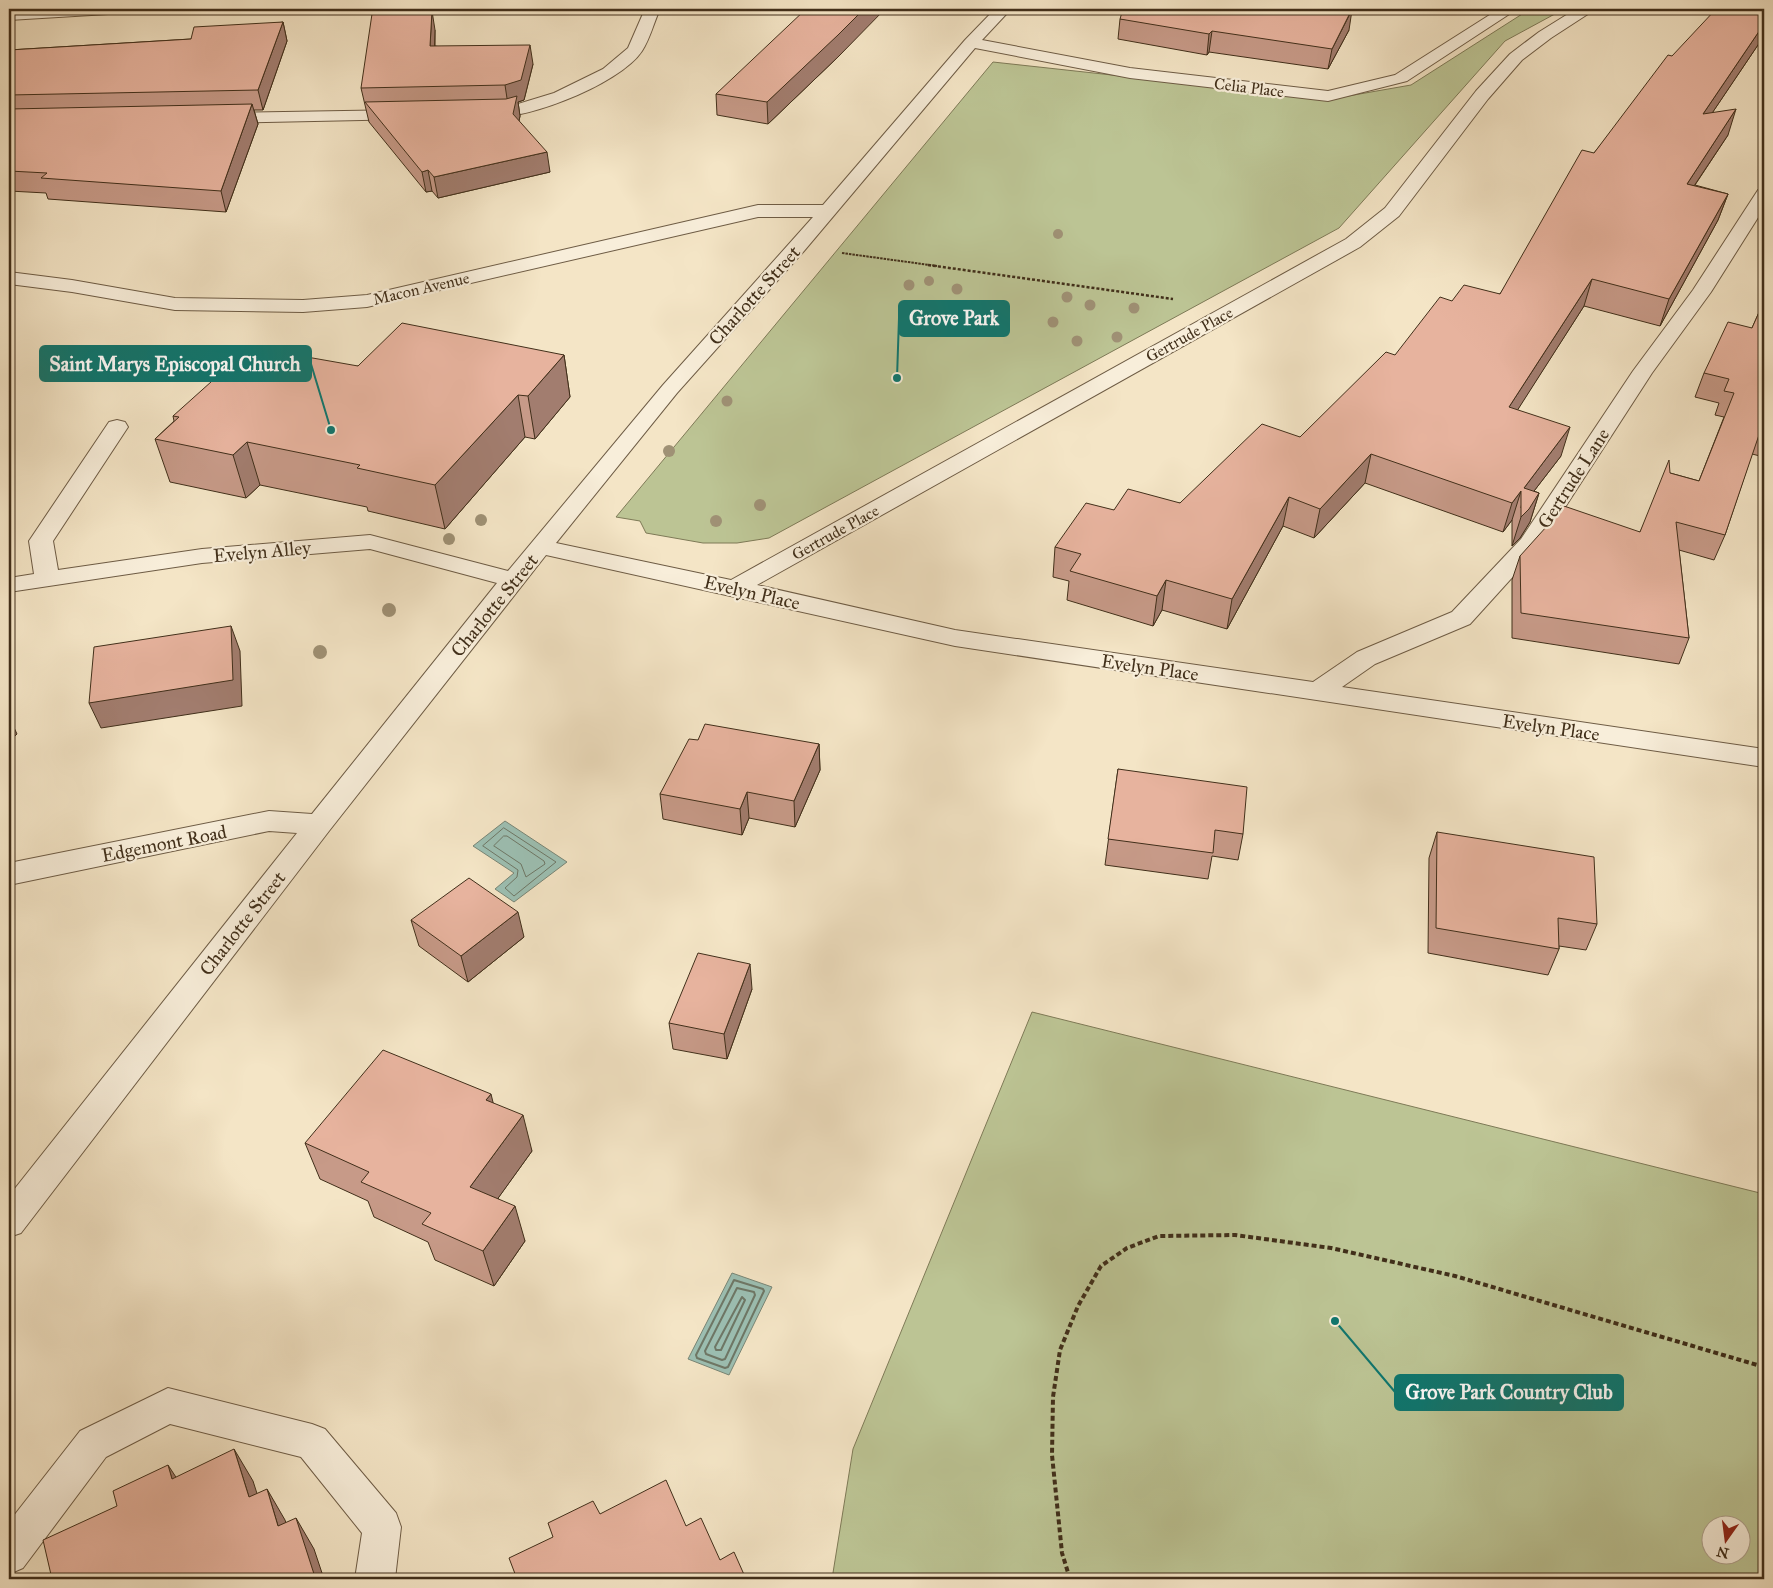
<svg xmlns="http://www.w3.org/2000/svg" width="1773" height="1588" font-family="'IM FELL Great Primer',serif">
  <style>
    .green { fill: #bcc494; stroke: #7e7a57; fill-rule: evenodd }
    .water { fill: #9cbfb2; stroke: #788575 }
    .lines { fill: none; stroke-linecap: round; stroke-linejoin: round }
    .shore-far1 { stroke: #6e7766; stroke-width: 1 }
    .shore { stroke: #6e7766; stroke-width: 2 }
    .minor-casing { stroke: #6e5c45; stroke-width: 2 }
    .path-far2 { stroke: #412f1a; stroke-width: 2; stroke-dasharray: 2.5 1; stroke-linecap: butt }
    .path-far1 { stroke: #412f1a; stroke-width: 2.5; stroke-dasharray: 3 2; stroke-linecap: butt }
    .path { stroke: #412f1a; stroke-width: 4; stroke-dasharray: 5 3; stroke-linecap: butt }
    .minor { fill: #f8eeda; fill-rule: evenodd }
    .tree { fill: #9f9175 }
    .wall { fill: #c79a88; stroke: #412f1a }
    .shaded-wall { fill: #a27d6f; stroke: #412f1a }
    .building { fill: #e7b39e; stroke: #412f1a }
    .labels { text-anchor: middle; stroke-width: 4.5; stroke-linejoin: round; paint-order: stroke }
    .far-street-label { font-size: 16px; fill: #412f1a; stroke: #f8eeda }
    .street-label { font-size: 19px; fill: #412f1a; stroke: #f8eeda }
    .leader { fill: none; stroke: #0f766e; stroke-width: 2 }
    .callout-dot { fill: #0f766e; stroke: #f8eeda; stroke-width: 2 }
    .callout { fill: #0f766e; stroke: #0f766e; stroke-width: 2 }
    .callout-label { font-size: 20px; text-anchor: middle; font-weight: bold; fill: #fff }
  </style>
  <rect width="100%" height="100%" fill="#f4e5c6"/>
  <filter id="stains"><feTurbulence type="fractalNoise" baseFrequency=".004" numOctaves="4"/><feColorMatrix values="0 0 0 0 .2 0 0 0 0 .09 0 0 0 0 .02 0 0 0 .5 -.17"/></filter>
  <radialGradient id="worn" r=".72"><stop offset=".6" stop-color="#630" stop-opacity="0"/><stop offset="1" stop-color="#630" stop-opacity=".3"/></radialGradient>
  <g class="green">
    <polygon points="1530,9 1564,9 1505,41 1339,228 769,538 737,543 703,543 646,533 640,521 616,517 993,62 1331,99 1411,85"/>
    <path d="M1032,1012L1764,1194V1579H832L853,1449ZM1710,1526H1740V1556H1710Z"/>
  </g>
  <g class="water">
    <polygon points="505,821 567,862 514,902 495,889 514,873 473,846"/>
    <polygon points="732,1273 772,1287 729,1375 688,1359"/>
  </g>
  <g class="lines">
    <g class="shore-far1">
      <polygon points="504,828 556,862 514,896 505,888 517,877 518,870 483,846"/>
      <polygon points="504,836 507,836 544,861 545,864 526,877 521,864 494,846"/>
    </g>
    <g class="shore">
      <polygon points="734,1280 763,1289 764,1291 728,1367 725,1368 697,1358 696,1355"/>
      <polygon points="737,1288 754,1292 755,1295 725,1359 722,1360 706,1354 705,1351"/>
      <polygon points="742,1297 745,1300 721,1350 716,1350 715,1347"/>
    </g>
    <defs>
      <g id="minor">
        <polygon points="37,9 116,9 113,12 108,14 9,20 9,10"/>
        <path d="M645,9H660C654,22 650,39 642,51C620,85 515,126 476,117L474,113L476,109L508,107L554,93L603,69L628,48Z"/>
        <polygon points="995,9 1011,9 982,40 1130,68 1328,91 1395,75 1499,9 1517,9 1407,81 1328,101 1130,78 975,48 804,251 677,393 556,543 731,580 1346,239 1385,208 1476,91 1510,54 1539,32 1576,9 1593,9 1591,12 1551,38 1522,60 1488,99 1399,216 1360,247 757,585 955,630 1313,682 1357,652 1452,612 1521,539 1633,371 1693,290 1758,190 1764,189 1764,208 1711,292 1652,373 1538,549 1470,624 1375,664 1342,687 1764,749 1764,767 955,646 546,555 329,831 21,1233 9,1237 9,1196 297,833 269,831 9,885 9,863 269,811 312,814 497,583 370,549 202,563 9,592 9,578 34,574 29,541 109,422 117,420 125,422 128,427 53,541 58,570 202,549 370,535 508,571 663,385 813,217 758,217 367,307 303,312 175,310 72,292 9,284 9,272 72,280 175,298 303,300 367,295 758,205 823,205 965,40"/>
        <polygon points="404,110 410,111 412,115 410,119 220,123 214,122 212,118 214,114 220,113"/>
        <polygon points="168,1388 312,1424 325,1429 396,1513 401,1527 395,1579 355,1579 362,1533 301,1457 170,1424 106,1457 23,1568 9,1574 9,1522 80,1431"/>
      </g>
    </defs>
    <use href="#minor" class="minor-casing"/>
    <polyline class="path-far2" points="842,253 937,266"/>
    <polyline class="path-far1" points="928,265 1173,299"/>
    <polyline class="path" points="1070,1579 1062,1553 1052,1455 1053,1397 1060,1350 1078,1306 1101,1266 1127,1248 1159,1236 1235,1235 1331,1248 1455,1276 1764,1367"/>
    <use href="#minor" class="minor"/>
  </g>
  <g class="tree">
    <circle cx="1058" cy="234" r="5"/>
    <circle cx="929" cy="281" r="5"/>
    <circle cx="909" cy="285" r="5.5"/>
    <circle cx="957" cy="289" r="5.5"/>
    <circle cx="1067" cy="297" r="5.5"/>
    <circle cx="1090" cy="305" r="5.5"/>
    <circle cx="1134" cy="308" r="5.5"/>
    <circle cx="1053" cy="322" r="5.5"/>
    <circle cx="1117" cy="337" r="5.5"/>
    <circle cx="1077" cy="341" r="5.5"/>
    <circle cx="727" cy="401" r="5.5"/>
    <circle cx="669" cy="451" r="6"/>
    <circle cx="760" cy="505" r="6"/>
    <circle cx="481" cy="520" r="6"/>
    <circle cx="716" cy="521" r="6"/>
    <circle cx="449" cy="539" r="6"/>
    <circle cx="389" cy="610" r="7"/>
    <circle cx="320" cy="652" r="7"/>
  </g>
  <g class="wall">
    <polygon points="1120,19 1349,30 1328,69 1209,52 1207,55 1118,39"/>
    <polygon points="283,22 287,41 263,110 254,110 258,124 226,212 48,199 46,193 9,191 9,50 191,39"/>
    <polygon points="435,30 435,46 533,64 524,100 518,102 520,116 519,121 550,172 438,198 432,191 426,192 369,122 361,88"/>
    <polygon points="1764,36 1712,113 1728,135 1695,185 1728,194 1718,220 1660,326 1584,306 1517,410 1561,456 1534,491 1539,493 1530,522 1520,538 1512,546 1512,520 1503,532 1365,483 1314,538 1283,526 1227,629 1162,610 1153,626 1067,600 1069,581 1053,577 1055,547 1114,510 1180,503 1300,437 1395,355 1452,301 1500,294 1594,153 1672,56"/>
    <polygon points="839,56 768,124 717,115 716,94"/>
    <polygon points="1764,301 1764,457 1752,454 1725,535 1714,560 1679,550 1689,638 1679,664 1512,638 1512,580 1520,556 1640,532 1670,473 1699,481 1724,417 1715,415 1719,403 1695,397 1704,373 1752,328"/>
    <polygon points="564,355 570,397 535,439 525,437 445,529 368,511 367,507 260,485 246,498 170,482 155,439 174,421 173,416 358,366"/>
    <polygon points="698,740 819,744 820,770 795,827 749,818 742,835 663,819 660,794"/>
    <polygon points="1118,769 1243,834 1238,860 1212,856 1208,879 1105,865"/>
    <polygon points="1437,832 1597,924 1586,950 1559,946 1559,949 1548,975 1428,953 1429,858"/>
    <polygon points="411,920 524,937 468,982 419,946"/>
    <polygon points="752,989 727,1059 673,1049 669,1023"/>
    <polygon points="493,1103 532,1151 498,1198 525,1241 494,1286 435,1260 428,1242 374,1217 368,1201 320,1179 305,1143"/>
  </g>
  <g class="shaded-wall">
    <polygon points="864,9 885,9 839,56 768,124 767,102"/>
    <polygon points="1352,10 1349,30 1328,69 1332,49"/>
    <polygon points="432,11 435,30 434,66 430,46"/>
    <polygon points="283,22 287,41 263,110 258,90"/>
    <polygon points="1764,24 1764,36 1694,140 1703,114"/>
    <polygon points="1212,31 1209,52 1207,55 1209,34"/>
    <polygon points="530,45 533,64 524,100 518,102 520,116 516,134 508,105 505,85"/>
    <polygon points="252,104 258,124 226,212 221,191"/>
    <polygon points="1736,109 1728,135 1678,210 1687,184"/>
    <polygon points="547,152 550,172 438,198 434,177"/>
    <polygon points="428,170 432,191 426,192 422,172"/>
    <polygon points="1728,194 1718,220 1660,326 1669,299"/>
    <polygon points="1592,279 1584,306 1501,436 1509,407"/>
    <polygon points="564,355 570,397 535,439 528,396"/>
    <polygon points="518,395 525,437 445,529 435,485"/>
    <polygon points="1570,427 1561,456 1521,508 1524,488"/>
    <polygon points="247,442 260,485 246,498 233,455"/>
    <polygon points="1371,454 1365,483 1314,538 1320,509"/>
    <polygon points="1521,491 1512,520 1503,532 1512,503"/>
    <polygon points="1539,493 1530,522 1520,538 1512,546 1521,517"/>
    <polygon points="1289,497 1283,526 1227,629 1232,599"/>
    <polygon points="1166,580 1162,610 1153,626 1157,596"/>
    <polygon points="231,626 240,651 242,706 101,728 89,703"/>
    <polygon points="9,717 17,734 9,742"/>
    <polygon points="819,744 820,770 795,827 794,801"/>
    <polygon points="747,792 749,818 742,835 740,809"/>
    <polygon points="518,912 524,937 468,982 461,956"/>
    <polygon points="750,964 752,989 727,1059 724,1034"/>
    <polygon points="491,1094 500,1131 486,1100"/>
    <polygon points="523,1115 532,1151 481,1222 470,1187"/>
    <polygon points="515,1206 525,1241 494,1286 483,1251"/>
    <polygon points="234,1449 253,1481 268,1528 249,1497"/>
    <polygon points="168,1465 189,1497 172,1479"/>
    <polygon points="267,1489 285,1520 297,1557 278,1526"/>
    <polygon points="296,1518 314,1549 324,1579 303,1579"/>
  </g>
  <g class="building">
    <polygon points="806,9 864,9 838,35 767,102 716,94"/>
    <polygon points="1123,9 1352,9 1332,49 1212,31 1209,34 1120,19"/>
    <polygon points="1716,9 1764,9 1764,24 1703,114 1736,109 1687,184 1728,194 1669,299 1592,279 1509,407 1570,427 1524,488 1539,493 1529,509 1521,517 1521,491 1512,503 1371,454 1320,509 1289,497 1232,599 1166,580 1157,596 1070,571 1081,554 1055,547 1086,503 1114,510 1128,489 1180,503 1262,424 1300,437 1386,352 1395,355 1440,297 1452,301 1464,285 1500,294 1582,150 1594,153 1668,55 1672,56"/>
    <polygon points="432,11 430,46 530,45 521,80 505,85 361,88 372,14"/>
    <polygon points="283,22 258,90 9,95 9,50 191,39 194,27"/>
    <polygon points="517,96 513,114 547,152 434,177 428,170 422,172 365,102 506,99"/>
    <polygon points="252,104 221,191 41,178 47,173 9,171 9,109"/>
    <polygon points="1764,301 1764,430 1761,429 1725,535 1676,522 1689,638 1521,613 1520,556 1547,526 1561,505 1640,532 1669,460 1670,473 1699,481 1734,393 1724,391 1729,379 1704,373 1728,322 1752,328"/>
    <polygon points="402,323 564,355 528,396 518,395 435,485 357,468 360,465 247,442 233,455 155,439 179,417 173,416 250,347 358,366"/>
    <polygon points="231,626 233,680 89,703 94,647"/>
    <polygon points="705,724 819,744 794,801 747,792 740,809 660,794 689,739 698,740"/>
    <polygon points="1118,769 1247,787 1243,834 1215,830 1213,853 1108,839"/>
    <polygon points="1437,832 1594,857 1597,924 1558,918 1559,949 1436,928"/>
    <polygon points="469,878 518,912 461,956 411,920"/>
    <polygon points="698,953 750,964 724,1034 669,1023"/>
    <polygon points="383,1050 491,1094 486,1100 523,1115 470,1187 515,1206 483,1251 422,1224 431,1213 361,1182 369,1172 305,1143"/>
    <polygon points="234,1449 249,1497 267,1489 278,1526 296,1518 314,1574 303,1579 52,1579 43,1540 117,1506 113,1491 168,1465 172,1479"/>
    <polygon points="666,1480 686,1526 701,1518 720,1560 734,1552 746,1579 517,1579 509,1558 553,1537 548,1523 593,1501 600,1514"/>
  </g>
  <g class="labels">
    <g class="far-street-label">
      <text transform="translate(1249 87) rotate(7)" y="6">Celia Place</text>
      <text transform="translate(421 288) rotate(-13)" y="6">Macon Avenue</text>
      <text transform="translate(1189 334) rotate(-29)" y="6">Gertrude Place</text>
      <text transform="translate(835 532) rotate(-29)" y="6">Gertrude Place</text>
    </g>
    <g class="street-label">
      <text transform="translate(754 295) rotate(-48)" y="7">Charlotte Street</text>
      <text transform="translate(1573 478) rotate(-57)" y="7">Gertrude Lane</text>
      <text transform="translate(262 551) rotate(-5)" y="7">Evelyn Alley</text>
      <text transform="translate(752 592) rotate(13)" y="7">Evelyn Place</text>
      <text transform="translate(494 605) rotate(-51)" y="7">Charlotte Street</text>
      <text transform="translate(1150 667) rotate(8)" y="7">Evelyn Place</text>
      <text transform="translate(1551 727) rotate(8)" y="7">Evelyn Place</text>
      <text transform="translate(164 843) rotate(-11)" y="7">Edgemont Road</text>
      <text transform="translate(242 923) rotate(-52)" y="7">Charlotte Street</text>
    </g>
  </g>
  <path class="leader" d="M897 378L899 318M331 430L311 364M1335 1321L1395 1392"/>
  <g class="callout-dot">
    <circle cx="897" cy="378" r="5"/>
    <circle cx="331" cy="430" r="5"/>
    <circle cx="1335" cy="1321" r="5"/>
  </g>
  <g class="callout">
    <rect x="899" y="301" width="110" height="35" rx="5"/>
    <rect x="40" y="346" width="271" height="35" rx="5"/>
    <rect x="1395" y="1375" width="228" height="35" rx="5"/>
  </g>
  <g class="callout-label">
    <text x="954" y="325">Grove Park</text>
    <text x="175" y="371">Saint Marys Episcopal Church</text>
    <text x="1509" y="1399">Grove Park Country Club</text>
  </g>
  <rect width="1773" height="1588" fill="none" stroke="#f4e5c6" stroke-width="30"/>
  <rect x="10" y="10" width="1753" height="1568" fill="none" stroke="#412f1a" stroke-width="2.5"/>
  <rect x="15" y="15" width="1743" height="1558" fill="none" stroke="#412f1a"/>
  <g transform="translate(1726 1540) rotate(194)"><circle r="24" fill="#f8eeda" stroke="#afa28d"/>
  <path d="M0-4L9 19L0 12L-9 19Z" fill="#8f2418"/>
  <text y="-8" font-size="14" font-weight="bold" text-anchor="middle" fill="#412f1a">N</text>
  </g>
  <rect width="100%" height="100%" filter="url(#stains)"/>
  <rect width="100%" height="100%" fill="url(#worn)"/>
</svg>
